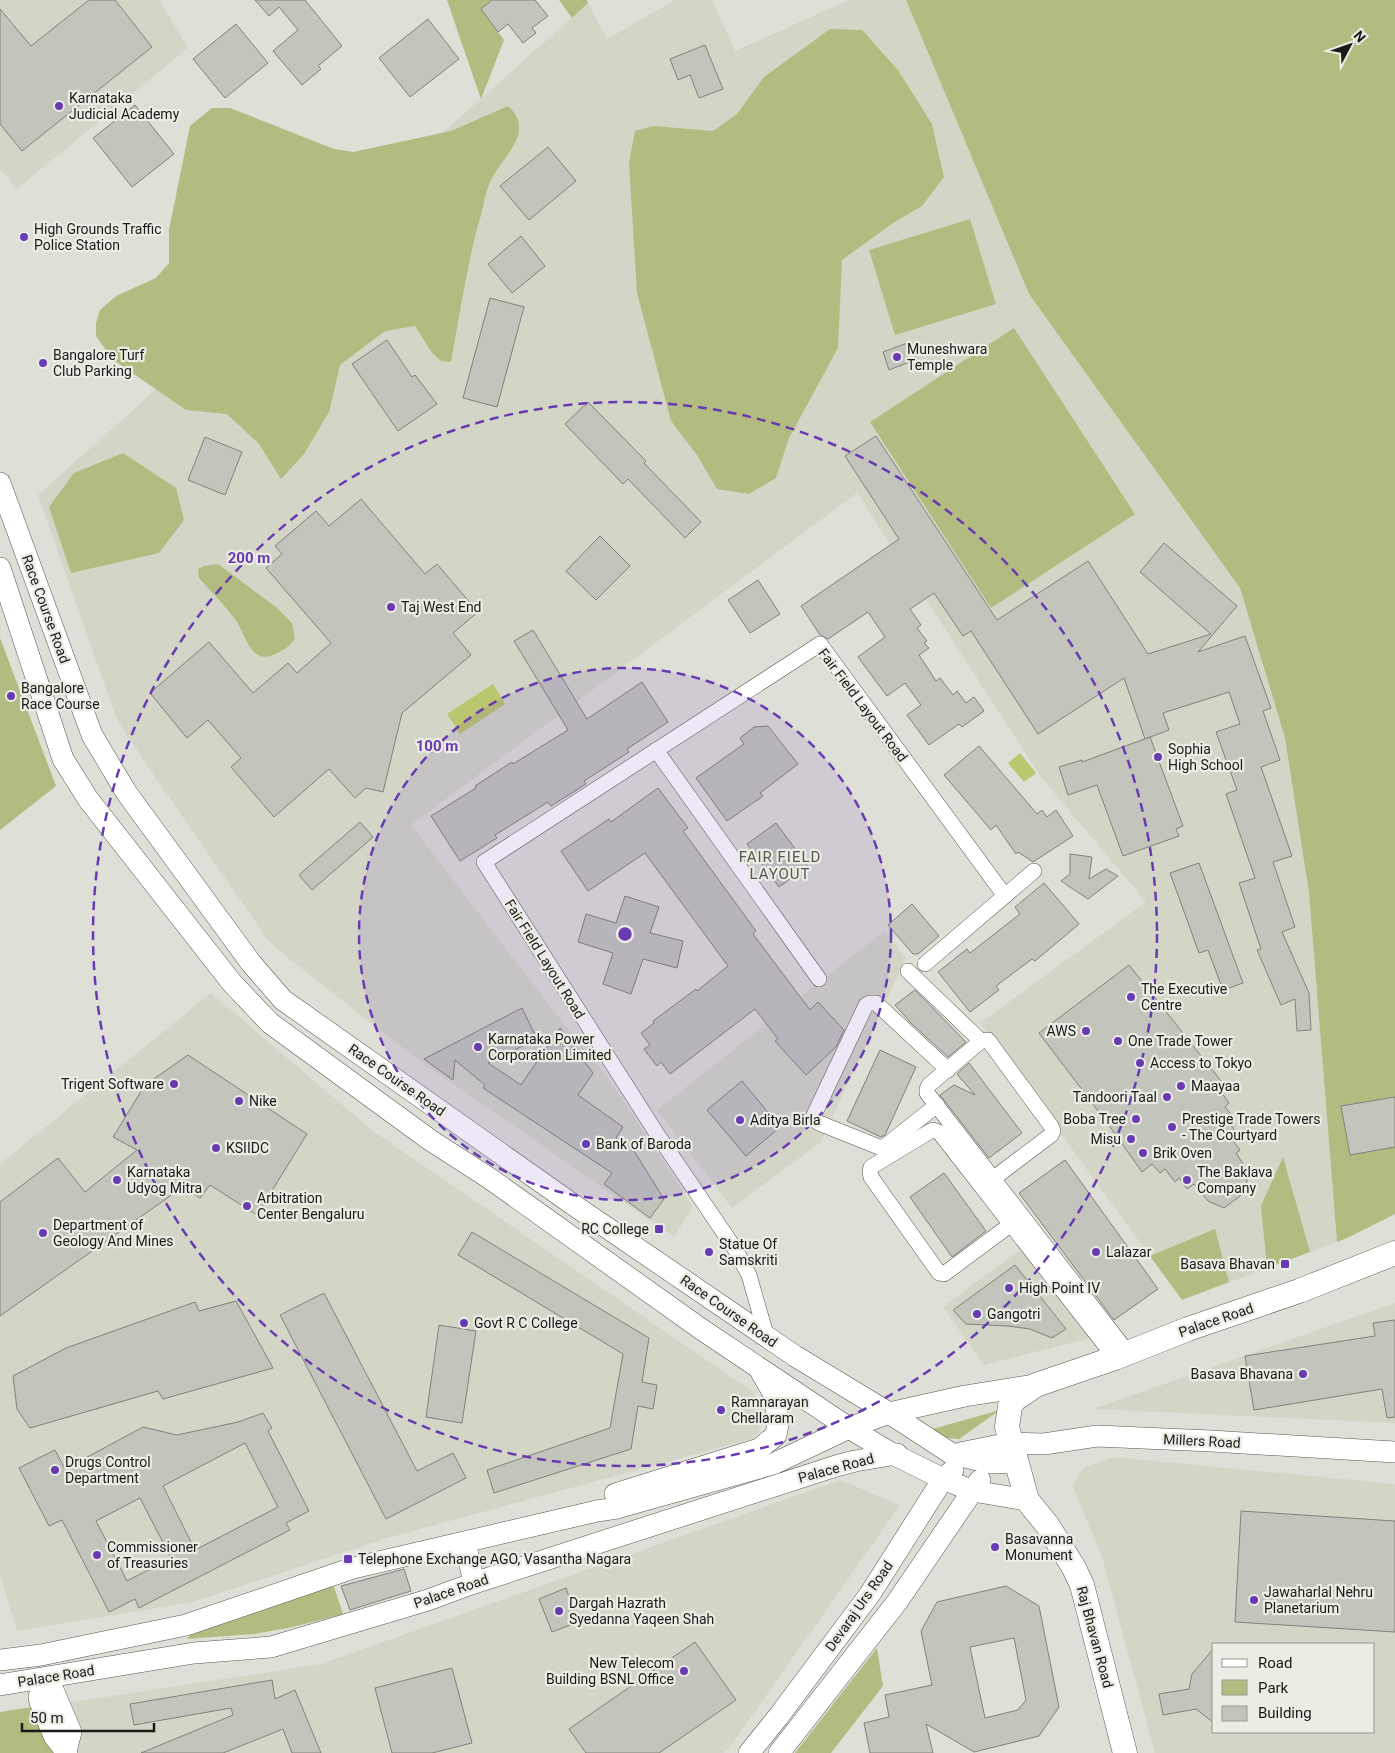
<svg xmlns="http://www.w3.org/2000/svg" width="1395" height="1753" font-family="Roboto,sans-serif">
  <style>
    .built { fill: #d3d6c6; fill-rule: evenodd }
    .green { fill: #b2bc81 }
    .water { fill: #bac76f }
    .building { fill: #c3c5bd; stroke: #81837b; fill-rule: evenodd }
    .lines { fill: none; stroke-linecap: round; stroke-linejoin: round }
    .street-casing { stroke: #575851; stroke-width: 16 }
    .secondary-casing { stroke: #575851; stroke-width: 22 }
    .primary-casing { stroke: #575851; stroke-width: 25 }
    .street { stroke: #fff; stroke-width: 15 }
    .secondary { stroke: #fff; stroke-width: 21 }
    .primary { stroke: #fff; stroke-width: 24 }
    .ring { fill: none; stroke: #683bb2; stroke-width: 2.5; stroke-dasharray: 9 6 }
    .poi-dot { fill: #683bb2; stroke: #ebede4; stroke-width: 2 }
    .labels { text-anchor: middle; stroke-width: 4.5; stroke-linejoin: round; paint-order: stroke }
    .poi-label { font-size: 14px; fill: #1a1a17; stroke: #ebede4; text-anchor: start }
    .street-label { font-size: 14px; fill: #1a1a17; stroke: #ebede4 }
    .neighbourhood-label { font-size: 15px; letter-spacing: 1px; fill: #565850; stroke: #ebede4 }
    .centre { fill: #683bb2; stroke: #ebede4; stroke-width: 2.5 }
    .ring-label { font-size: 15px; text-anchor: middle; font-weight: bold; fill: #683bb2; stroke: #ebede4; stroke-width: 4.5; stroke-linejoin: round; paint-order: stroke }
  </style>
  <rect width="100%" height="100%" fill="#dedfd7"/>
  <g class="built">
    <polygon points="0,0 159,0 188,48 17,189 0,169"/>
    <polygon points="675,0 712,0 735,51 849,0 906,0 1029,294 1240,588 1285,738 1309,893 1337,1242 1182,1300 980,1023 1146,902 1041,777 857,493 411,825 560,1019 611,1082 693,1207 674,1237 416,1058 289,959 268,940 155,777 117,720 38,495 588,3 607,39"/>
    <polygon points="884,931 906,958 821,1142 732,1208 657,1110"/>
    <polygon points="211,993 373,1131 753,1392 763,1406 764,1415 763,1423 756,1435 751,1439 387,1538 193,1602 17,1631 0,1574 0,1164"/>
    <polygon points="1026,1245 1098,1336 984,1365 943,1307"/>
    <polygon points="1395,1303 1395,1423 1093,1409"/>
    <path d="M1113,1457L1395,1484V1753H1155L1102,1557L1072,1485L1084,1468ZM1214,1644H1374V1732H1214Z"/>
    <polygon points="840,1480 900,1505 730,1747 723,1753 0,1753 0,1713 321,1664"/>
  </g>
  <g class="green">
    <polygon points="447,0 492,0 481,9 504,40 481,99"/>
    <polygon points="559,0 587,0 588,3 572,18"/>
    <polygon points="906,0 1395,0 1395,1214 1349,1237 1337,1242 1309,893 1285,738 1240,588 1029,294"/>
    <polygon points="830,29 862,30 898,70 932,124 944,177 922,206 893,223 842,260 838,348 789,438 776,478 749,494 717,489 697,455 671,421 637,293 629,162 635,131 654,126 713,131 737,114 764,77"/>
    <path d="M508,106C536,131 504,155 492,178C486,189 484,204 481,215C467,263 460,313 451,362L441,361L432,353L415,326L385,331L340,365L329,412L304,454L281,479L259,444L227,414L186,410L112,359L96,336V323L100,310L116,296L156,278L169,263V230L190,126L212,108H230L334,149L353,152L451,131Z"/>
    <polygon points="970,219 996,304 895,335 869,250"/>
    <polygon points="1014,328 1135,514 991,608 870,422"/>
    <polygon points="123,453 176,488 184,520 159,553 71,573 49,507 74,473"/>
    <path d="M218,564L276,607L292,623L295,639C288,648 284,650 273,655C250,665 245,632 235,619C224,605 211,591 199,578L198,569L204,566Z"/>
    <polygon points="0,638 56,786 0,830"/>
    <polygon points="1283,1157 1310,1252 1267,1268 1261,1206"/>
    <polygon points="1215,1229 1229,1282 1182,1300 1150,1256"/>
    <polygon points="1000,1410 959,1439 938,1437 922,1432"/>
    <polygon points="333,1584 343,1614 293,1627 254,1634 186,1639 192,1634"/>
    <polygon points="877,1648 883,1686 831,1753 795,1753"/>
    <polygon points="39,1706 56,1753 0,1753 0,1712"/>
  </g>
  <g class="water">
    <polygon points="493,684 505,704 460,734 447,714"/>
    <polygon points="1020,753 1036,773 1024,782 1008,763"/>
  </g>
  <g class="building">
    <polygon points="89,0 115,0 152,47 22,151 0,124 0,9 31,46"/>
    <polygon points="255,0 305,0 342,46 318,66 321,69 302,85 273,51 298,30 279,7 269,16"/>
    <polygon points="492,0 535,0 548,16 532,28 536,33 523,43 508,24 498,32 481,9"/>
    <polygon points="428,19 459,59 410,97 379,58"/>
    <polygon points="236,24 268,63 225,98 193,59"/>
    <polygon points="705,45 723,89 699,98 690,75 678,80 670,59"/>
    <polygon points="135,105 174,154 132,187 93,138"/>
    <polygon points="548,147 576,181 529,220 500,186"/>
    <polygon points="521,236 545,266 512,293 488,264"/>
    <polygon points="490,298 524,307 497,407 463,398"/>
    <polygon points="387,340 412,377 415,375 437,404 398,431 352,364"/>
    <polygon points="910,342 917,359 889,370 883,352"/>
    <polygon points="588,402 646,461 644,463 701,522 685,538 628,479 623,484 565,424"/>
    <polygon points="876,436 997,620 1088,561 1148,654 1211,634 1140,572 1164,543 1237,606 1198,652 1245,636 1271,708 1263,711 1280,760 1261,767 1292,856 1273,862 1295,927 1282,932 1309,993 1311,1030 1297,1031 1295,999 1281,1005 1257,950 1261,949 1239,883 1255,878 1226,794 1237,790 1216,732 1240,724 1229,692 1163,713 1169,730 1145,739 1124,678 1038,734 971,631 963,636 934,593 910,609 921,625 917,628 927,641 924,643 929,648 919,655 936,681 940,678 953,695 957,691 966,703 974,697 984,711 962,727 959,724 929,745 907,715 921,705 905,683 887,696 858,657 885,637 868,612 828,639 820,635 801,606 899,539 845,456"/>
    <polygon points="205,437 242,452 225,495 188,480"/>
    <polygon points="361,499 425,574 437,564 478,612 453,633 471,655 402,713 383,792 366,788 355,798 329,769 274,817 231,767 241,758 208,720 187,738 150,693 209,642 253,693 288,663 297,673 331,643 266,568 282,554 275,546 316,511 329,526"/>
    <polygon points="600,536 630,566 596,600 566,571"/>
    <polygon points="758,580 780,614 750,633 728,600"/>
    <polygon points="533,630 587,719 642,682 668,722 627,749 629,752 584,781 586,784 551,806 548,802 495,835 497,838 460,861 431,816 476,788 475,786 512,762 513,764 568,730 514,641"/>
    <polygon points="768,726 798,764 760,793 763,796 727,821 696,778 744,744 740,738 754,727"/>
    <polygon points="1150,737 1183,826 1176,829 1179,836 1123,856 1097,785 1068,795 1059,767 1082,760 1082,762"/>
    <polygon points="979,746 1037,814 1042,810 1047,817 1056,810 1073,836 1033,862 1018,852 1016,854 996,825 991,830 944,775"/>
    <polygon points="658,788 688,828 683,831 756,931 753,934 810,1010 818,1002 844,1030 836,1047 806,1075 775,1041 778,1039 755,1009 670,1074 661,1062 657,1066 644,1049 650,1045 641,1033 654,1023 653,1021 696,989 697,991 728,966 645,853 588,891 561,851 609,819 611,822"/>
    <polygon points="360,822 373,837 312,890 299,875"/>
    <polygon points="776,823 808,866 779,887 747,844"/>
    <polygon points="1070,854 1092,857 1089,879 1106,869 1118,876 1088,899 1061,881 1070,874"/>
    <polygon points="1199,863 1243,983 1223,990 1208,950 1199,953 1170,873"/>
    <polygon points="1044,883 1079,924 1035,961 1032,959 996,986 999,990 970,1012 938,972 967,949 970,953 1020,914 1015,907"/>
    <polygon points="625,896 659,907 650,933 683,941 677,968 643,959 631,994 603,984 613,953 578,942 586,914 616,923"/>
    <polygon points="912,904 939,936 918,954 913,954 888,925"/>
    <polygon points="1129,965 1221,1081 1216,1085 1229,1103 1225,1107 1234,1118 1229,1122 1236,1132 1230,1137 1240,1150 1236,1153 1245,1167 1247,1180 1246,1186 1240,1196 1224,1208 1208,1201 1194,1184 1187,1189 1179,1178 1175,1182 1165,1169 1160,1173 1152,1164 1142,1172 1105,1120 1039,1033"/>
    <polygon points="915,990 966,1042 948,1057 911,1023 895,1005"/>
    <polygon points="522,1008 537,1039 488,1063 521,1085 560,1028 593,1073 578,1095 623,1127 616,1138 634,1151 664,1199 650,1218 604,1184 612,1173 483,1088 485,1085 455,1060 453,1080 424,1059"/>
    <polygon points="880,1050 916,1067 885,1135 881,1137 847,1121"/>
    <polygon points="188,1055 307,1134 257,1215 210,1185 200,1198 183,1187 0,1316 0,1202 58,1158 85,1192 137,1150 113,1137 145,1085"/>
    <polygon points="969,1063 1022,1133 989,1158 940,1095 954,1085 975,1095 957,1074"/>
    <polygon points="742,1081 780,1127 746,1156 707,1110"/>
    <polygon points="1395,1097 1395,1147 1350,1155 1341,1106"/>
    <polygon points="1065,1160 1158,1289 1114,1320 1019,1193"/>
    <polygon points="944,1173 986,1231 952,1257 910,1197"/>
    <polygon points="472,1232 649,1338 642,1382 657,1385 653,1409 638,1406 631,1449 494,1493 487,1470 610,1428 623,1354 458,1255"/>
    <polygon points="1015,1265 1066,1329 1052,1338 1030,1329 1008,1326 966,1324 953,1310"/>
    <polygon points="324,1293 417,1471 453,1453 466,1478 386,1519 280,1315"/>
    <polygon points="236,1301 273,1368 163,1399 158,1391 30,1428 17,1409 13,1376 66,1348 195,1302 199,1311"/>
    <polygon points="1395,1320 1395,1417 1387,1418 1382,1389 1254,1410 1245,1356 1375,1336 1373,1323"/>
    <polygon points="439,1325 476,1331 462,1423 426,1417"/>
    <path d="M263,1413L272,1428L268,1431L309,1511L286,1523L290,1530L139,1608L135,1599L109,1612L62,1520L49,1526L19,1468L55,1450L65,1469L143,1427L177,1435L238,1422ZM245,1443L278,1507L195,1550L163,1486ZM140,1498L171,1558L127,1581L96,1521Z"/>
    <polygon points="1241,1511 1395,1521 1395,1632 1235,1622"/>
    <polygon points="404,1569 411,1591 350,1610 341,1586"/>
    <path d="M1006,1586L1039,1606L1059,1707L1039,1736L974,1752L926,1724L933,1753H870L864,1723L889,1717L885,1695L932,1685L921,1631L937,1602ZM1014,1638L1026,1700L1018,1710L985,1718L970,1647Z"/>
    <polygon points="566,1588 578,1622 552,1632 539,1599"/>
    <polygon points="695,1642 736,1700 659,1753 586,1753 569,1729"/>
    <polygon points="1214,1648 1214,1723 1196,1709 1163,1715 1159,1694 1189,1689 1192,1674"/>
    <polygon points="452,1668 472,1743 432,1753 392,1753 375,1688"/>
    <polygon points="272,1680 275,1699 295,1690 321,1753 292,1753 283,1729 223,1753 141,1753 233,1715 231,1708 134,1725 130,1704"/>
  </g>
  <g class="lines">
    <defs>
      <g id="street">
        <polyline points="656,750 819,979"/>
        <polyline points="925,964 1034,871"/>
        <polyline points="908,971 981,1041"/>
        <polyline points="937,1105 884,1147 879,1147 819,1123 815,1120 814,1115 866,1005 870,1003 876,1003 948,1070"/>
        <polyline points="994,1178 1051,1135 1053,1131 1051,1126 988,1040 981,1041 929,1085 927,1089 927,1093 1128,1353"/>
        <polyline points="1010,1225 944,1274 939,1273 871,1177 870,1171 871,1167 929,1132 933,1130 939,1132 1115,1358"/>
        <polyline points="767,1338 749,1275 735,1249 657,1134 484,862 820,644 1005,896"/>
      </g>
      <g id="secondary">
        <polyline points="0,483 92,735 126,792 251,963 283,1000 575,1206 795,1356 889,1413 952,1454 991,1463 1016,1462"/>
        <polyline points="0,568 63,759 88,799 232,983 270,1023 430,1140 489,1178 701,1329 849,1428 891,1453 943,1479 973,1491 1027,1500"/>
        <polyline points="960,1453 1010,1443 1044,1444 1097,1436 1211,1441 1395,1452"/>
        <polyline points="615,1494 759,1449 776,1435 778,1424 775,1396 761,1372"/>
        <polyline points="465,1542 474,1583"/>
        <polyline points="0,1660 41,1655 186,1625 353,1568 597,1511 617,1508 773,1464 849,1428 889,1413 965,1396 1035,1385"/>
        <polyline points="0,1685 194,1653 271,1647 428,1600 474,1583 836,1466 855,1461 897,1454"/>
        <polyline points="66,1751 71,1732 53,1690 42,1685 39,1697 40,1702 54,1736 67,1753"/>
        <polyline points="749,1753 778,1717 870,1594 943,1479 953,1470"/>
        <polyline points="779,1753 897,1602 980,1480"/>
      </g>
      <polyline id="primary" points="1125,1753 1082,1585 1074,1568 1048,1526 1027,1500 1007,1427 1010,1406 1015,1399 1036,1385 1115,1358 1188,1329 1299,1291 1395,1253"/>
    </defs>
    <use href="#street" class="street-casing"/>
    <use href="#secondary" class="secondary-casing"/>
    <use href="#primary" class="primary-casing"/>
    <use href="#street" class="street"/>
    <use href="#secondary" class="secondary"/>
    <use href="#primary" class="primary"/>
  </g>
  <circle cx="625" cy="934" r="266" fill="#683bb2" fill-opacity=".12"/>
  <g class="ring">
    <circle cx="625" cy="934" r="266"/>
    <circle cx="625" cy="934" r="532"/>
  </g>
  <g class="poi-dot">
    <circle cx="59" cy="106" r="5"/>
    <circle cx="24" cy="237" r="5"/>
    <circle cx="897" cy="357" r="5"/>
    <circle cx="43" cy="363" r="5"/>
    <circle cx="391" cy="607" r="5"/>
    <circle cx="11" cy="696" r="5"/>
    <circle cx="1158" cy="757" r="5"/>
    <circle cx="1131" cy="997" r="5"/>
    <circle cx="1086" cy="1031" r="5"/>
    <circle cx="1118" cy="1041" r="5"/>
    <circle cx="478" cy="1047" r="5"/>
    <circle cx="1140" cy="1063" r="5"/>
    <circle cx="174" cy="1084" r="5"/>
    <circle cx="1181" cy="1086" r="5"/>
    <circle cx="1167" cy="1097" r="5"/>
    <circle cx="239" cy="1101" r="5"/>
    <circle cx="1136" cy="1119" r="5"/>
    <circle cx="740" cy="1120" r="5"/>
    <circle cx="1172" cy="1127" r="5"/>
    <circle cx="1131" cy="1139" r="5"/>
    <circle cx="586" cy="1144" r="5"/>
    <circle cx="216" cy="1148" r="5"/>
    <circle cx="1143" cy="1153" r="5"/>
    <circle cx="117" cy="1180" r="5"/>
    <circle cx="1187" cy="1180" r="5"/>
    <circle cx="247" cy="1206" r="5"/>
    <rect x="654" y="1224" width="10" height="10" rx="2.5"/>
    <circle cx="43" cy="1233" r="5"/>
    <circle cx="709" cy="1252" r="5"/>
    <circle cx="1096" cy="1252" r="5"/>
    <rect x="1280" y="1259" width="10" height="10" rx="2.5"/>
    <circle cx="1009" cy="1288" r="5"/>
    <circle cx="977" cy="1314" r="5"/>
    <circle cx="464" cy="1323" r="5"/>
    <circle cx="1303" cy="1374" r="5"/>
    <circle cx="721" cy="1410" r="5"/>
    <circle cx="55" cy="1470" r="5"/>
    <circle cx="995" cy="1547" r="5"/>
    <circle cx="97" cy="1555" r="5"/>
    <rect x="343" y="1554" width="10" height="10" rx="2.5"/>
    <circle cx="1254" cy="1600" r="5"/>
    <circle cx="559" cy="1611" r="5"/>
    <circle cx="684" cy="1671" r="5"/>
  </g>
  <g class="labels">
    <g class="poi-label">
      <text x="69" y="103">Karnataka<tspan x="69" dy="16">Judicial Academy</tspan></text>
      <text x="34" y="234">High Grounds Traffic<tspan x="34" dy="16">Police Station</tspan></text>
      <text x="907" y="354">Muneshwara<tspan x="907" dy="16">Temple</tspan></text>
      <text x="53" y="360">Bangalore Turf<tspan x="53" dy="16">Club Parking</tspan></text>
      <text x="401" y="612">Taj West End</text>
      <text x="21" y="693">Bangalore<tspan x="21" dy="16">Race Course</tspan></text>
      <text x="1168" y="754">Sophia<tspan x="1168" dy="16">High School</tspan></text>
      <text x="1141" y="994">The Executive<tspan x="1141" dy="16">Centre</tspan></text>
      <text x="1076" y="1036" text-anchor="end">AWS</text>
      <text x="488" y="1044">Karnataka Power<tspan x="488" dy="16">Corporation Limited</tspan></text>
      <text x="1128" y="1046">One Trade Tower</text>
      <text x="1150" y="1068">Access to Tokyo</text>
      <text x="164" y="1089" text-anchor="end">Trigent Software</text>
      <text x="1191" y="1091">Maayaa</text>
      <text x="1157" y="1102" text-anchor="end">Tandoori Taal</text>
      <text x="249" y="1106">Nike</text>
      <text x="1126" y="1124" text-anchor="end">Boba Tree</text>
      <text x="1182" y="1124">Prestige Trade Towers<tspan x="1182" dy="16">- The Courtyard</tspan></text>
      <text x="750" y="1125">Aditya Birla</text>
      <text x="1121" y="1144" text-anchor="end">Misu</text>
      <text x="596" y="1149">Bank of Baroda</text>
      <text x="226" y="1153">KSIIDC</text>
      <text x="1153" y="1158">Brik Oven</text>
      <text x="127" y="1177">Karnataka<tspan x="127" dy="16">Udyog Mitra</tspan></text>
      <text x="1197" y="1177">The Baklava<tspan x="1197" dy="16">Company</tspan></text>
      <text x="257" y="1203">Arbitration<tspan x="257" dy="16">Center Bengaluru</tspan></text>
      <text x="53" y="1230">Department of<tspan x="53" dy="16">Geology And Mines</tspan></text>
      <text x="649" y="1234" text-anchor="end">RC College</text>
      <text x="719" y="1249">Statue Of<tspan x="719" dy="16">Samskriti</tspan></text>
      <text x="1106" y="1257">Lalazar</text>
      <text x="1275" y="1269" text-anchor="end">Basava Bhavan</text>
      <text x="1019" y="1293">High Point IV</text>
      <text x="987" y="1319">Gangotri</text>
      <text x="474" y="1328">Govt R C College</text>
      <text x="1293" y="1379" text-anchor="end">Basava Bhavana</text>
      <text x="731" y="1407">Ramnarayan<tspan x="731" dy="16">Chellaram</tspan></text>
      <text x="65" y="1467">Drugs Control<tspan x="65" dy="16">Department</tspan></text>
      <text x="1005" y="1544">Basavanna<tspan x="1005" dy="16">Monument</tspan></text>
      <text x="107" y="1552">Commissioner<tspan x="107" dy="16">of Treasuries</tspan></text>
      <text x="358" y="1564">Telephone Exchange AGO, Vasantha Nagara</text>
      <text x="1264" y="1597">Jawaharlal Nehru<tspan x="1264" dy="16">Planetarium</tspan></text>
      <text x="569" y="1608">Dargah Hazrath<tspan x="569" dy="16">Syedanna Yaqeen Shah</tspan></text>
      <text x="674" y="1668" text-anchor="end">New Telecom<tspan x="674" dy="16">Building BSNL Office</tspan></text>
    </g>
    <g class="street-label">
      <text transform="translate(46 609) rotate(70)" y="5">Race Course Road</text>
      <text transform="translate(863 705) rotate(53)" y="5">Fair Field Layout Road</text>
      <text transform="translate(545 959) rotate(58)" y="5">Fair Field Layout Road</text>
      <text transform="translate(397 1080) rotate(35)" y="5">Race Course Road</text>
      <text transform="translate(729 1311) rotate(35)" y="5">Race Course Road</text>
      <text transform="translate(1216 1320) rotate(-19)" y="5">Palace Road</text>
      <text transform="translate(1202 1441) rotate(3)" y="5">Millers Road</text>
      <text transform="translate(836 1468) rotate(-15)" y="5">Palace Road</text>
      <text transform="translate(451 1591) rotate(-19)" y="5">Palace Road</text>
      <text transform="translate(859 1606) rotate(-55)" y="5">Devaraj Urs Road</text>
      <text transform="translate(1095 1637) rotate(75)" y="5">Raj Bhavan Road</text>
      <text transform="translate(56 1676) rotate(-9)" y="5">Palace Road</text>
    </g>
    <g class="neighbourhood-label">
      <text x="780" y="862">FAIR FIELD<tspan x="780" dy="17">LAYOUT</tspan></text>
    </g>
  </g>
  <circle cx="625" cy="934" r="8" class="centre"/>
  <g class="ring-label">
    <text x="249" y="563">200 m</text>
    <text x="437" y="751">100 m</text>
  </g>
  <rect x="1212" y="1643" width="162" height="90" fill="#ebede4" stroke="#979992"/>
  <rect x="1222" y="1659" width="25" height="8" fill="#ffffff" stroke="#979992"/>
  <text x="1258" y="1668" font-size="15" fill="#1a1a17">Road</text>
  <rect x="1222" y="1680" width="25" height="15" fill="#b2bc81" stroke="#979992"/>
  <text x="1258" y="1693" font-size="15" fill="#1a1a17">Park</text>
  <rect x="1222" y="1706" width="25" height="15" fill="#c3c5bd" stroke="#979992"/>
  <text x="1258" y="1718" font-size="15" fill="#1a1a17">Building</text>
  <g transform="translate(1350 45) rotate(49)" stroke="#ebede4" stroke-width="4" paint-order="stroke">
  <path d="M0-4L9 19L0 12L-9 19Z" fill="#1a1a17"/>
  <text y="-8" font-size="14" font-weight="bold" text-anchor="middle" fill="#1a1a17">N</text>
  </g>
  <path d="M22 1723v8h132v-8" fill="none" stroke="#1a1a17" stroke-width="2.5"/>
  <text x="30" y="1723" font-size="15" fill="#1a1a17" stroke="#ebede4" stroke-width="4" paint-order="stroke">50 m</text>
</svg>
